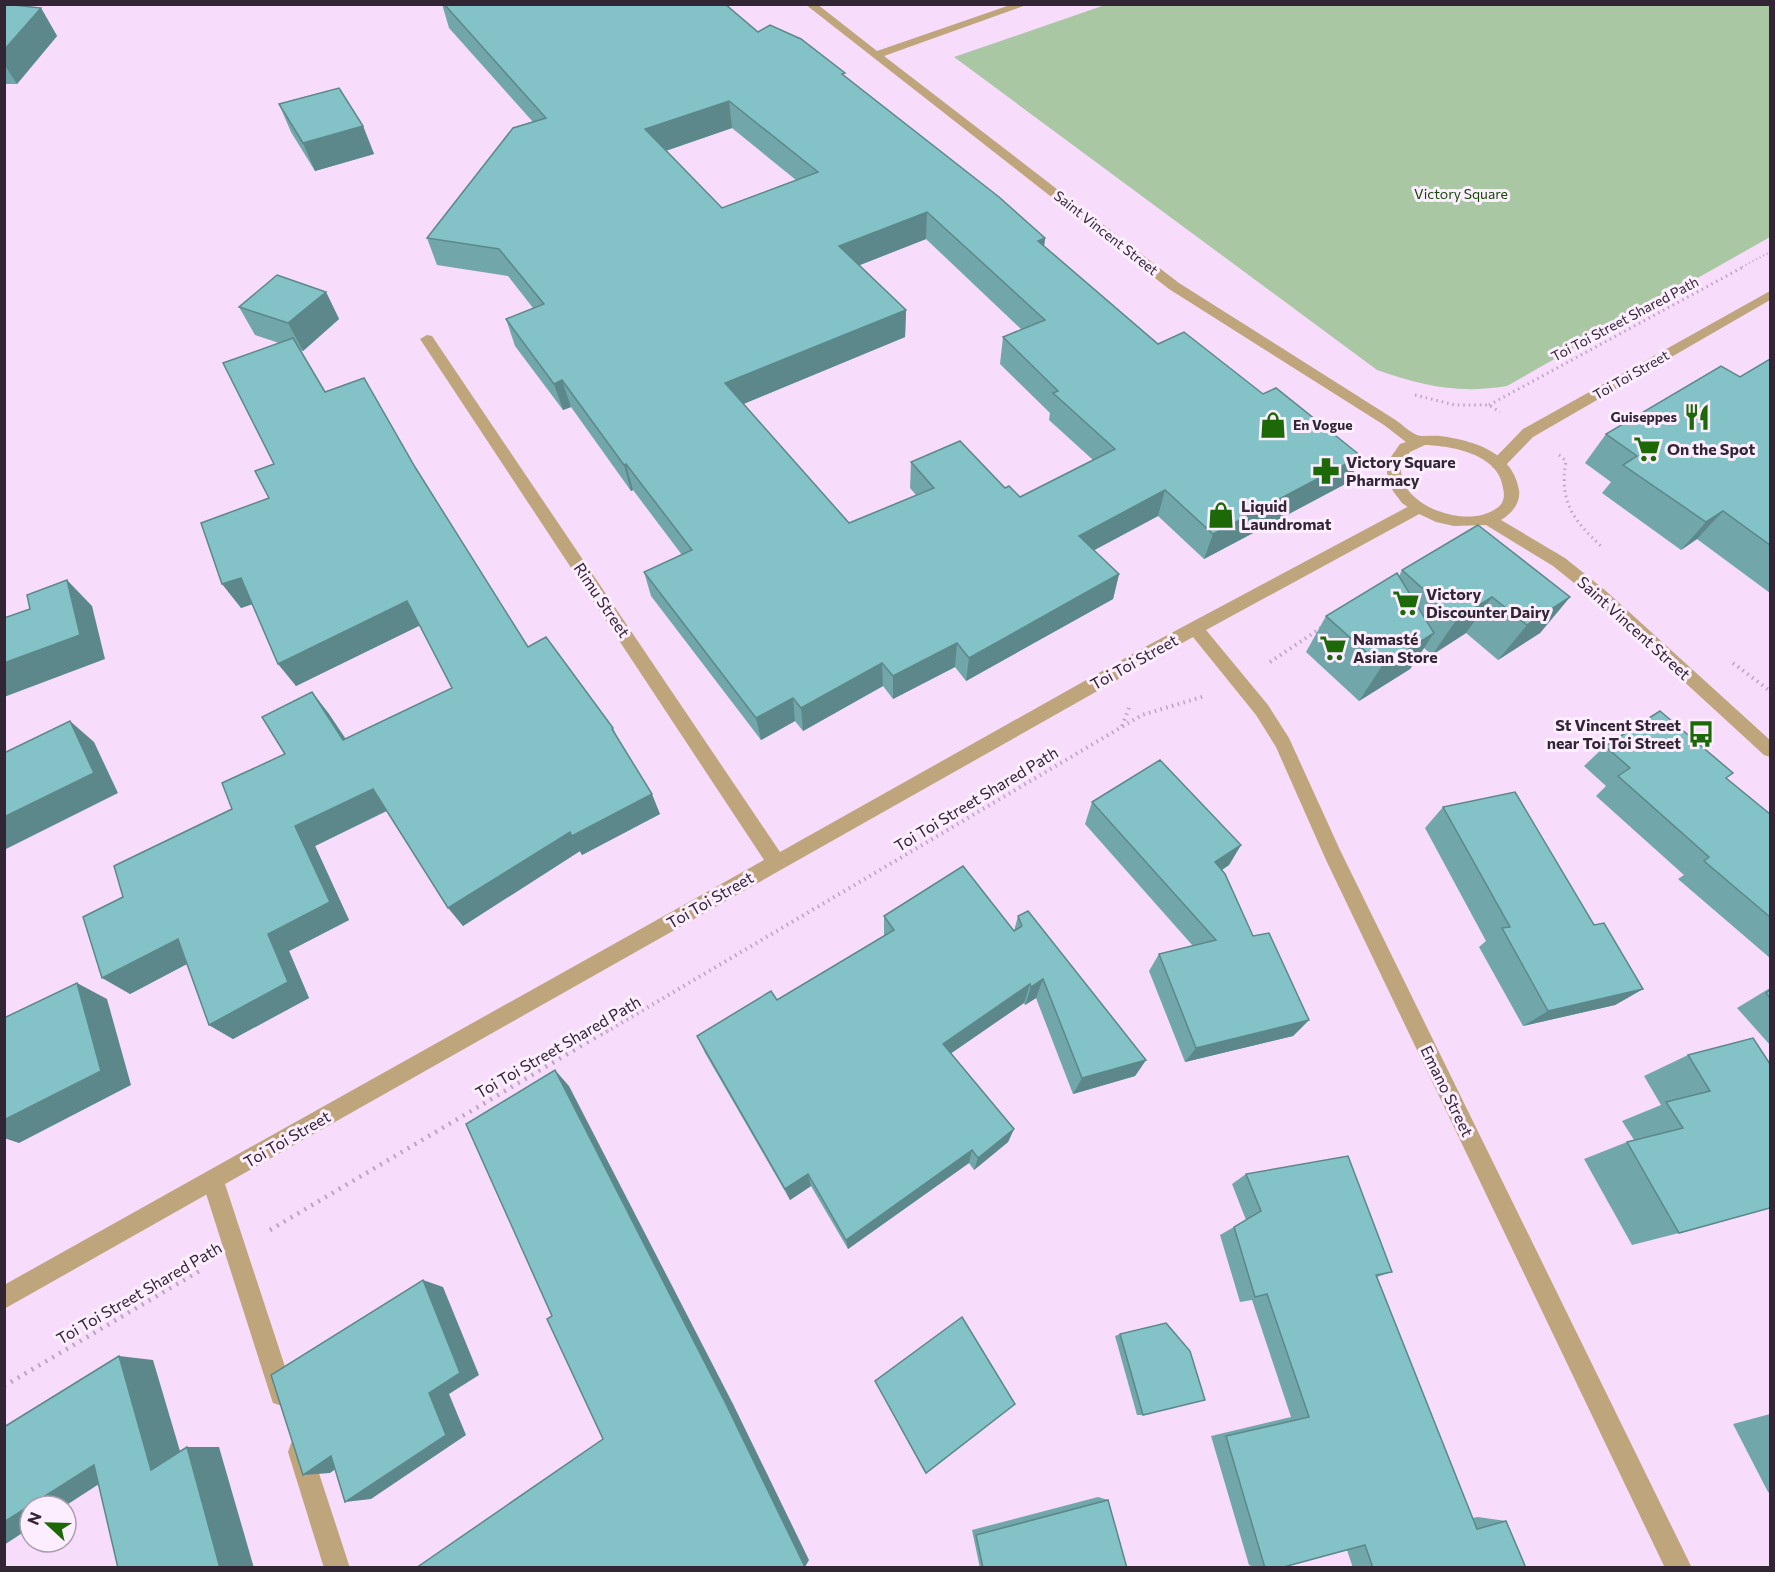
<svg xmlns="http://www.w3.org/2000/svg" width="1775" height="1572" font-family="Commissioner,sans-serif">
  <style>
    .green { fill: #aac7a4 }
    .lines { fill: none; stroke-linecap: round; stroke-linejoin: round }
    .path-far3 { stroke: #bba5bf; stroke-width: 2; stroke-dasharray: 1 3; stroke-linecap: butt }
    .path-far2 { stroke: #bba5bf; stroke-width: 3; stroke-dasharray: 1.5 4; stroke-linecap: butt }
    .path-far1 { stroke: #bba5bf; stroke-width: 4; stroke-dasharray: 1.5 4.5; stroke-linecap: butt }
    .path { stroke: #bba5bf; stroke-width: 4.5; stroke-dasharray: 2 6; stroke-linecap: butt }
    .service { fill: #bea57b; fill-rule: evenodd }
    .minor { fill: #bea57b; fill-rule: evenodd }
    .tertiary { fill: #bea57b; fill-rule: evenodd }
    .wall { fill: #71a7aa; fill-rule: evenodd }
    .shaded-wall { fill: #5c888b }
    .building { fill: #83c2c6; stroke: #5c888b; stroke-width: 1.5; fill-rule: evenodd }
    .labels { text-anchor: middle; stroke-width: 6; stroke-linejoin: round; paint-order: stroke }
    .far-park-label { font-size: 14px; fill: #144b06; stroke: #fceeff }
    .far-street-label { font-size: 14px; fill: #322534; stroke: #fceeff }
    .far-poi-label { font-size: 14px; font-weight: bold; fill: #322534; stroke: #fceeff; text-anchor: end }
    .poi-label { font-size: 16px; font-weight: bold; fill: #322534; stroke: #fceeff; text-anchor: start }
    .street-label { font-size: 16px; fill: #322534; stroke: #fceeff }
  </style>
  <rect width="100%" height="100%" fill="#f7dcfc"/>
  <path class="green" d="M1105,5H1770V237L1507,386C1458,394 1424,386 1377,370L954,57Z"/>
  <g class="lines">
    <polyline class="path-far3" points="1742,267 1770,252"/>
    <g class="path-far2">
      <polyline points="1415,395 1455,405 1489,405 1500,412"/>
      <polyline points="1489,405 1745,266"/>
      <path d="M1559,455L1566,461C1559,502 1573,520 1602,547"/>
    </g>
    <g class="path-far1">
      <polyline points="1270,662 1321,628"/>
      <polyline points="1733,663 1770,691"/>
      <polyline points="1122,726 1129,708"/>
      <polyline points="606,1032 1142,715 1205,696"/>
    </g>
    <g class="path">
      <polyline points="270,1230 608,1030"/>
      <polyline points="4,1386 201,1270"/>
    </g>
    <g class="service">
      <polygon points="213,1170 221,1173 224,1181 294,1394 291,1403 282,1406 273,1403 270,1394 202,1181 205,1173"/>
      <polygon points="300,1440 309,1443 312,1452 350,1568 324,1568 288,1452 291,1443"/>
    </g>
    <g class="minor">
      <polygon points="1770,291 1770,300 1533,437 1503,468 1493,468 1491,464 1493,460 1523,429"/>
      <polygon points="427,335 432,336 780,852 1145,647 1413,504 1423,504 1426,508 1423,512 1206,630 1268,705 1289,738 1340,850 1692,1568 1665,1568 1326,860 1276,747 1256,715 1193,637 4,1309 4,1285 764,860 420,339"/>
    </g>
    <path class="tertiary" d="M805,4H817L877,51L1013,4H1029L884,56L1179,283L1394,419C1401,423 1409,432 1417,435C1422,437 1433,435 1440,436C1472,440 1513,452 1519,490C1521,503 1512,513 1501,520L1565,558L1606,591L1770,740V757L1764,755L1594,599L1553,566L1486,525L1454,526L1436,522L1415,512L1402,503L1393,491L1388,480L1386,464L1400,444L1406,442L1384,425L1169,289ZM1425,445C1452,446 1499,454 1503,488C1505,496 1504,503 1497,508C1472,527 1421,512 1406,487C1402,480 1401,472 1400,465L1410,452Z"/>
  </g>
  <g class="wall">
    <polygon points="4,4 41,8 57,36 17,84 4,84"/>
    <path d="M442,4H725L758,32L845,76L1045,238L1044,246L1158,344L1349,482L1204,559L1158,516L1094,550L1119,574L1113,599L966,681L955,667L893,699L883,686L803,731L795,721L761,740L651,596L644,572L682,555L633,490L631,491L571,407L563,410L515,346L506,319L533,308L508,276L437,265L427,238L533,122L449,28ZM732,128L796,180L722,208L666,151ZM926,239L1022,330L1003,337L1000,364L1050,413L1049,420L1093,460L1020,497L1005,488L911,462L910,488L916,495L849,523L743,404L905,337L906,310L859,265Z"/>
    <polygon points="279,104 363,126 374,154 315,171 291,132"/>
    <polygon points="326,292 339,319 303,351 300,350 325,392 415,467 528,647 613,728 618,739 660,814 582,855 580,851 463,926 387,811 315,846 349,920 289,951 309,998 233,1039 209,1025 187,964 130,994 123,897 232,809 285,754 312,692 329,714 346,739 452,688 420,625 296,686 252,604 241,608 269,498 274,464 279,343 255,335 239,307"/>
    <polygon points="1770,359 1770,593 1697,539 1681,550 1602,493 1611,482 1585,463 1606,434 1740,377"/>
    <polygon points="1402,570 1570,597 1540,633 1498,660 1466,633 1432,655 1424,648 1410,669 1359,701 1306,652 1326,616 1399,576"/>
    <polygon points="1605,746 1733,773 1726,778 1770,814 1770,958 1678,879 1684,875 1596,796 1606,786 1584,766"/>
    <polygon points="1092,802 1241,845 1229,865 1222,870 1253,936 1309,1020 1293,1036 1185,1062 1149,971 1159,954 1193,946 1085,824"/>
    <polygon points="1443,807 1594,925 1643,989 1615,1005 1523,1026 1479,947 1486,941 1425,828"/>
    <polygon points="884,916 1014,931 1018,916 1146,1060 1135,1076 1073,1094 1036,998 1025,1005 1024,1003 951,1053 1014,1129 1008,1142 974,1170 969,1163 848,1249 811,1186 790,1200 705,1053 697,1036 777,1000 884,936"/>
    <polygon points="1770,988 1770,1045 1737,1008"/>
    <polygon points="1753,1038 1679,1233 1632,1245 1584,1159 1627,1142 1634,1140 1622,1121 1661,1105 1644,1076 1688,1055"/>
    <polygon points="1246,1174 1392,1272 1377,1277 1472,1518 1478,1517 1506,1521 1526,1568 1353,1568 1347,1550 1280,1568 1257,1568 1249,1565 1211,1436 1291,1417 1252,1300 1240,1302 1220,1235 1246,1220 1232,1184"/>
    <polygon points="1120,1334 1143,1415 1137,1415 1115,1336"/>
    <polygon points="875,1381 926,1473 924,1471"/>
    <polygon points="1770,1414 1770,1493 1768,1492 1733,1424"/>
    <polygon points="1098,1497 1108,1500 1127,1568 980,1568 972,1530"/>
  </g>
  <g class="shaded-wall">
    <polygon points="41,8 57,36 17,84 4,64 4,50"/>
    <polygon points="729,101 732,128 650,156 645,129"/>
    <polygon points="363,126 374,154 315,171 303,143"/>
    <polygon points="927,212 926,239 840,273 839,246"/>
    <polygon points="1045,238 1042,265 1038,241"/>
    <polygon points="326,292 339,319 303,351 288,323"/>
    <polygon points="906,310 905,337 729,410 725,383"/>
    <polygon points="562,380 571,407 563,410 554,384"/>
    <polygon points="1361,456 1349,482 1204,559 1213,534"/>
    <polygon points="626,464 633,490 631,491 624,465"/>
    <polygon points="1165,490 1158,516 1074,561 1079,536"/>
    <polygon points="1723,511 1697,539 1681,550 1706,522"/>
    <polygon points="1119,574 1113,599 966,681 969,658"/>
    <polygon points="241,578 259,602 241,608 222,584"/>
    <polygon points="67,580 92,606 105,659 4,697 4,663"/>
    <polygon points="1492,597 1466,633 1432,655 1457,619"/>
    <polygon points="1570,597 1540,633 1498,660 1527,625"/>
    <polygon points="407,601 421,625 296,686 278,664"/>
    <polygon points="1434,633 1410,669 1359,701 1382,666"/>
    <polygon points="957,643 955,667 893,699 893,676"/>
    <polygon points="882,663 883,686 803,731 801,708"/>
    <polygon points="312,692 329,714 360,762 343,740"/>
    <polygon points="793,698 795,721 761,740 756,718"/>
    <polygon points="70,721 94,742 118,793 4,850 4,817"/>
    <polygon points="373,789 390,809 315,846 349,920 289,951 309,998 233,1039 209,1025 268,934 295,826"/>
    <polygon points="652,794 660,814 582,855 572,836"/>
    <polygon points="570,832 580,851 463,926 448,908"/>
    <polygon points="1241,845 1229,865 1204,882 1215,862"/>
    <polygon points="178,939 202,956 130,994 102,978"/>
    <polygon points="1043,979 1036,998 1025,1005 1031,987"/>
    <polygon points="77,983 107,999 131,1085 19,1143 4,1138 4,1120"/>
    <polygon points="1030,984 1024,1003 940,1061 943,1044"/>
    <polygon points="1643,989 1615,1005 1523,1026 1548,1011"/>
    <polygon points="1309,1020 1293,1036 1185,1062 1196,1048"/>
    <polygon points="1146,1060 1135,1076 1073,1094 1082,1078"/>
    <polygon points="555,1070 569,1086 733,1404 809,1560 805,1567"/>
    <polygon points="1014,1129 1008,1142 974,1170 978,1158"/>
    <polygon points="972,1150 969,1163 848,1249 846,1240"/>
    <polygon points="808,1174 811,1186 790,1200 785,1189"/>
    <polygon points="423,1280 443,1287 479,1375 449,1394 466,1435 371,1499 345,1502 429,1393"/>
    <polygon points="119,1356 153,1360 185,1468 151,1470"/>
    <polygon points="187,1447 219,1447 254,1568 220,1568"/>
    <polygon points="356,1455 330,1473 303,1475 331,1456"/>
    <polygon points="130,1464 65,1506 30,1506 94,1465"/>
    <polygon points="30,1506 30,1528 4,1545 4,1522"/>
  </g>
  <g class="building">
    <polygon points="4,4 41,8 4,50"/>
    <path d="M444,4H725L758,32L770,25L801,39L845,73L842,74L999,197L1045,238L1038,241L1158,344L1184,332L1263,394L1276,388L1361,456L1213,534L1165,490L1079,536L1119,574L969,658L957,643L893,676L882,663L801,708L793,698L756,718L644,572L692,550L626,464L624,465L562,380L554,384L506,319L544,304L499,249L427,238L513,128L546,118ZM729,101L818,172L722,208L645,129ZM927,212L1045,320L1003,337L1058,391L1053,393L1115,449L1020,497L1009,486L1005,488L960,441L911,462L934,488L849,523L725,383L906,310L839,246Z"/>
    <polygon points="339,88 363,126 303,143 279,104"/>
    <polygon points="277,275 326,292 288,323 239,307"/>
    <polygon points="293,338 325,392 364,378 415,467 528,647 546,637 613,728 612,729 652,794 572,836 570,832 448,908 373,789 295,826 330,902 268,934 288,982 209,1025 178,939 102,978 83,917 123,897 114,866 232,809 222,783 285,754 262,717 312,692 343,740 452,688 407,601 278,664 241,578 222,584 201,523 269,498 255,471 274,464 223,363"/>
    <polygon points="1770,359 1770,545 1723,511 1706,522 1623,465 1637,456 1606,434 1721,366 1740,377"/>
    <polygon points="1478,525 1570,597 1527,625 1492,597 1457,619 1402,570"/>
    <polygon points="1397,573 1434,633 1382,666 1326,616"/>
    <polygon points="67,580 80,635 4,663 4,618 30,609 27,595"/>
    <polygon points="1660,711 1733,773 1726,778 1770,814 1770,917 1704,861 1709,857 1618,776 1630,768 1605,746"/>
    <polygon points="70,721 94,773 4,817 4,753"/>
    <polygon points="1160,760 1241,845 1215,862 1225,874 1253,936 1269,933 1309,1020 1196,1048 1159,954 1216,940 1092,802"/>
    <polygon points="1515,792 1594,925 1604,923 1643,989 1548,1011 1502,928 1510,927 1443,807"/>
    <polygon points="963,866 1014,931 1022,926 1018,916 1028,911 1146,1060 1082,1078 1043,979 1031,987 1030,984 943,1044 1014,1129 978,1158 972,1150 846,1240 808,1174 785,1189 697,1036 771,991 777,1000 894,930 884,916"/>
    <polygon points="77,983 101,1071 4,1120 4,1018"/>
    <polygon points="1770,990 1770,998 1766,993"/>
    <polygon points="1753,1038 1770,1064 1770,1208 1679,1233 1627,1142 1683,1128 1666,1102 1710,1091 1688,1055"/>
    <polygon points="555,1070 725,1402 805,1567 804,1568 416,1568 603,1439 547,1319 552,1316 466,1124"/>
    <polygon points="1348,1156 1392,1272 1376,1275 1477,1529 1506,1521 1526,1568 1373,1568 1365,1545 1280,1568 1265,1568 1226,1436 1309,1417 1267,1294 1255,1297 1234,1227 1261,1211 1246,1174"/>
    <polygon points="423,1280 460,1373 429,1393 446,1435 345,1502 331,1456 303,1475 271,1375"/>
    <polygon points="962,1317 1015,1404 926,1473 875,1381"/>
    <polygon points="1166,1323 1190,1351 1205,1400 1143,1415 1120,1334"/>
    <polygon points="119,1356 151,1470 187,1447 220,1568 118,1568 94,1465 4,1522 4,1427"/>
    <polygon points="1108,1500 1127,1568 983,1568 976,1535"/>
  </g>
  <defs>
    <symbol id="restaurant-bare" viewBox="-9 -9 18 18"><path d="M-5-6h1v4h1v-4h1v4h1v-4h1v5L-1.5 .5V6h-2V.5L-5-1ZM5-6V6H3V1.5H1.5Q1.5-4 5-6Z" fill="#1d6908" stroke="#fceeff" stroke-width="2.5" paint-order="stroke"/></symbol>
    <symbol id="shop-bare" viewBox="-9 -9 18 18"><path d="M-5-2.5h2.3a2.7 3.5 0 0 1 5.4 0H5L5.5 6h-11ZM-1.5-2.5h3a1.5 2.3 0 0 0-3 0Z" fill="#1d6908" stroke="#fceeff" stroke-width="2.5" paint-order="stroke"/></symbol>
    <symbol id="supermarket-bare" viewBox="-9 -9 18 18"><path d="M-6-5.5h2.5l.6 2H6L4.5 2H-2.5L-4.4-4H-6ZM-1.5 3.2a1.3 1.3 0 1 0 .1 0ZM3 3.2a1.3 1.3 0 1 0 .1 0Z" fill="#1d6908" stroke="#fceeff" stroke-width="2.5" paint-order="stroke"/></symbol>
    <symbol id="pharmacy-bare" viewBox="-9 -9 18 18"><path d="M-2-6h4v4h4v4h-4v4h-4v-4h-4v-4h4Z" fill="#1d6908" stroke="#fceeff" stroke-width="2.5" paint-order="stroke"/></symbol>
    <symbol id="bus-bare" viewBox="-9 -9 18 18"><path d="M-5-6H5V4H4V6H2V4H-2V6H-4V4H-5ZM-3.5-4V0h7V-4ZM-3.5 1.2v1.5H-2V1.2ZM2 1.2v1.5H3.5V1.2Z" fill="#1d6908" stroke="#fceeff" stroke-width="2.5" paint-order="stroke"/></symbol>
  </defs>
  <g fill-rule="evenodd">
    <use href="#restaurant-bare" x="1678" y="398" width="38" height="38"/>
    <use href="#shop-bare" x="1254" y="406" width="38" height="38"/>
    <use href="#supermarket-bare" x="1628" y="430" width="38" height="38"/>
    <use href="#pharmacy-bare" x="1307" y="452" width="38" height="38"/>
    <use href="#shop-bare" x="1202" y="496" width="38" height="38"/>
    <use href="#supermarket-bare" x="1387" y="584" width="38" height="38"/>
    <use href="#supermarket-bare" x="1314" y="629" width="38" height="38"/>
    <use href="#bus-bare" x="1682" y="715" width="38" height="38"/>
  </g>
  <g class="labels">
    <g class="far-park-label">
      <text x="1461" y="199">Victory Square</text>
    </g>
    <g class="far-street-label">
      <text transform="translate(1106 233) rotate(38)" y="5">Saint Vincent Street</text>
      <text transform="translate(1625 319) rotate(-28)" y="5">Toi Toi Street Shared Path</text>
      <text transform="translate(1631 375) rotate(-30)" y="5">Toi Toi Street</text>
    </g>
    <g class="far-poi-label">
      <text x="1677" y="422">Guiseppes</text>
      <text x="1293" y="430" text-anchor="start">En Vogue</text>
    </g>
    <g class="poi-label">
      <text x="1667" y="455">On the Spot</text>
      <text x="1346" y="468">Victory Square<tspan x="1346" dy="18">Pharmacy</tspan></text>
      <text x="1241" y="512">Liquid<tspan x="1241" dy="18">Laundromat</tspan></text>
      <text x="1426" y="600">Victory<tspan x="1426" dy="18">Discounter Dairy</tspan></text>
      <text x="1353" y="645">Namasté<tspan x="1353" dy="18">Asian Store</tspan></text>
      <text x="1681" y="731" text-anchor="end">St Vincent Street<tspan x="1681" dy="18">near Toi Toi Street</tspan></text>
    </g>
    <g class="street-label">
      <text transform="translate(602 600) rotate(56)" y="6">Rimu Street</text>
      <text transform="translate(1634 628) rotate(42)" y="6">Saint Vincent Street</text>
      <text transform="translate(1134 662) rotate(-29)" y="6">Toi Toi Street</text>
      <text transform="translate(976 799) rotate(-31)" y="6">Toi Toi Street Shared Path</text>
      <text transform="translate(710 900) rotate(-30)" y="6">Toi Toi Street</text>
      <text transform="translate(558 1047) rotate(-30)" y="6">Toi Toi Street Shared Path</text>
      <text transform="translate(1447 1091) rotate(64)" y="6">Emano Street</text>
      <text transform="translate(287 1139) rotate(-30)" y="6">Toi Toi Street</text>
      <text transform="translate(139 1293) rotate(-30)" y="6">Toi Toi Street Shared Path</text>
    </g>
  </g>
  <rect width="1775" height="1572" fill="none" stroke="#322534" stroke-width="12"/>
  <g transform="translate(48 1524) rotate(292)"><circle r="28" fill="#fceeff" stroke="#ab9eae" stroke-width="1.5"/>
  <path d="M0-4.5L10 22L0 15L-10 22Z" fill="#1d6908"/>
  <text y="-9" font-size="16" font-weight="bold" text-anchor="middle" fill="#322534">N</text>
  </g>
</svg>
